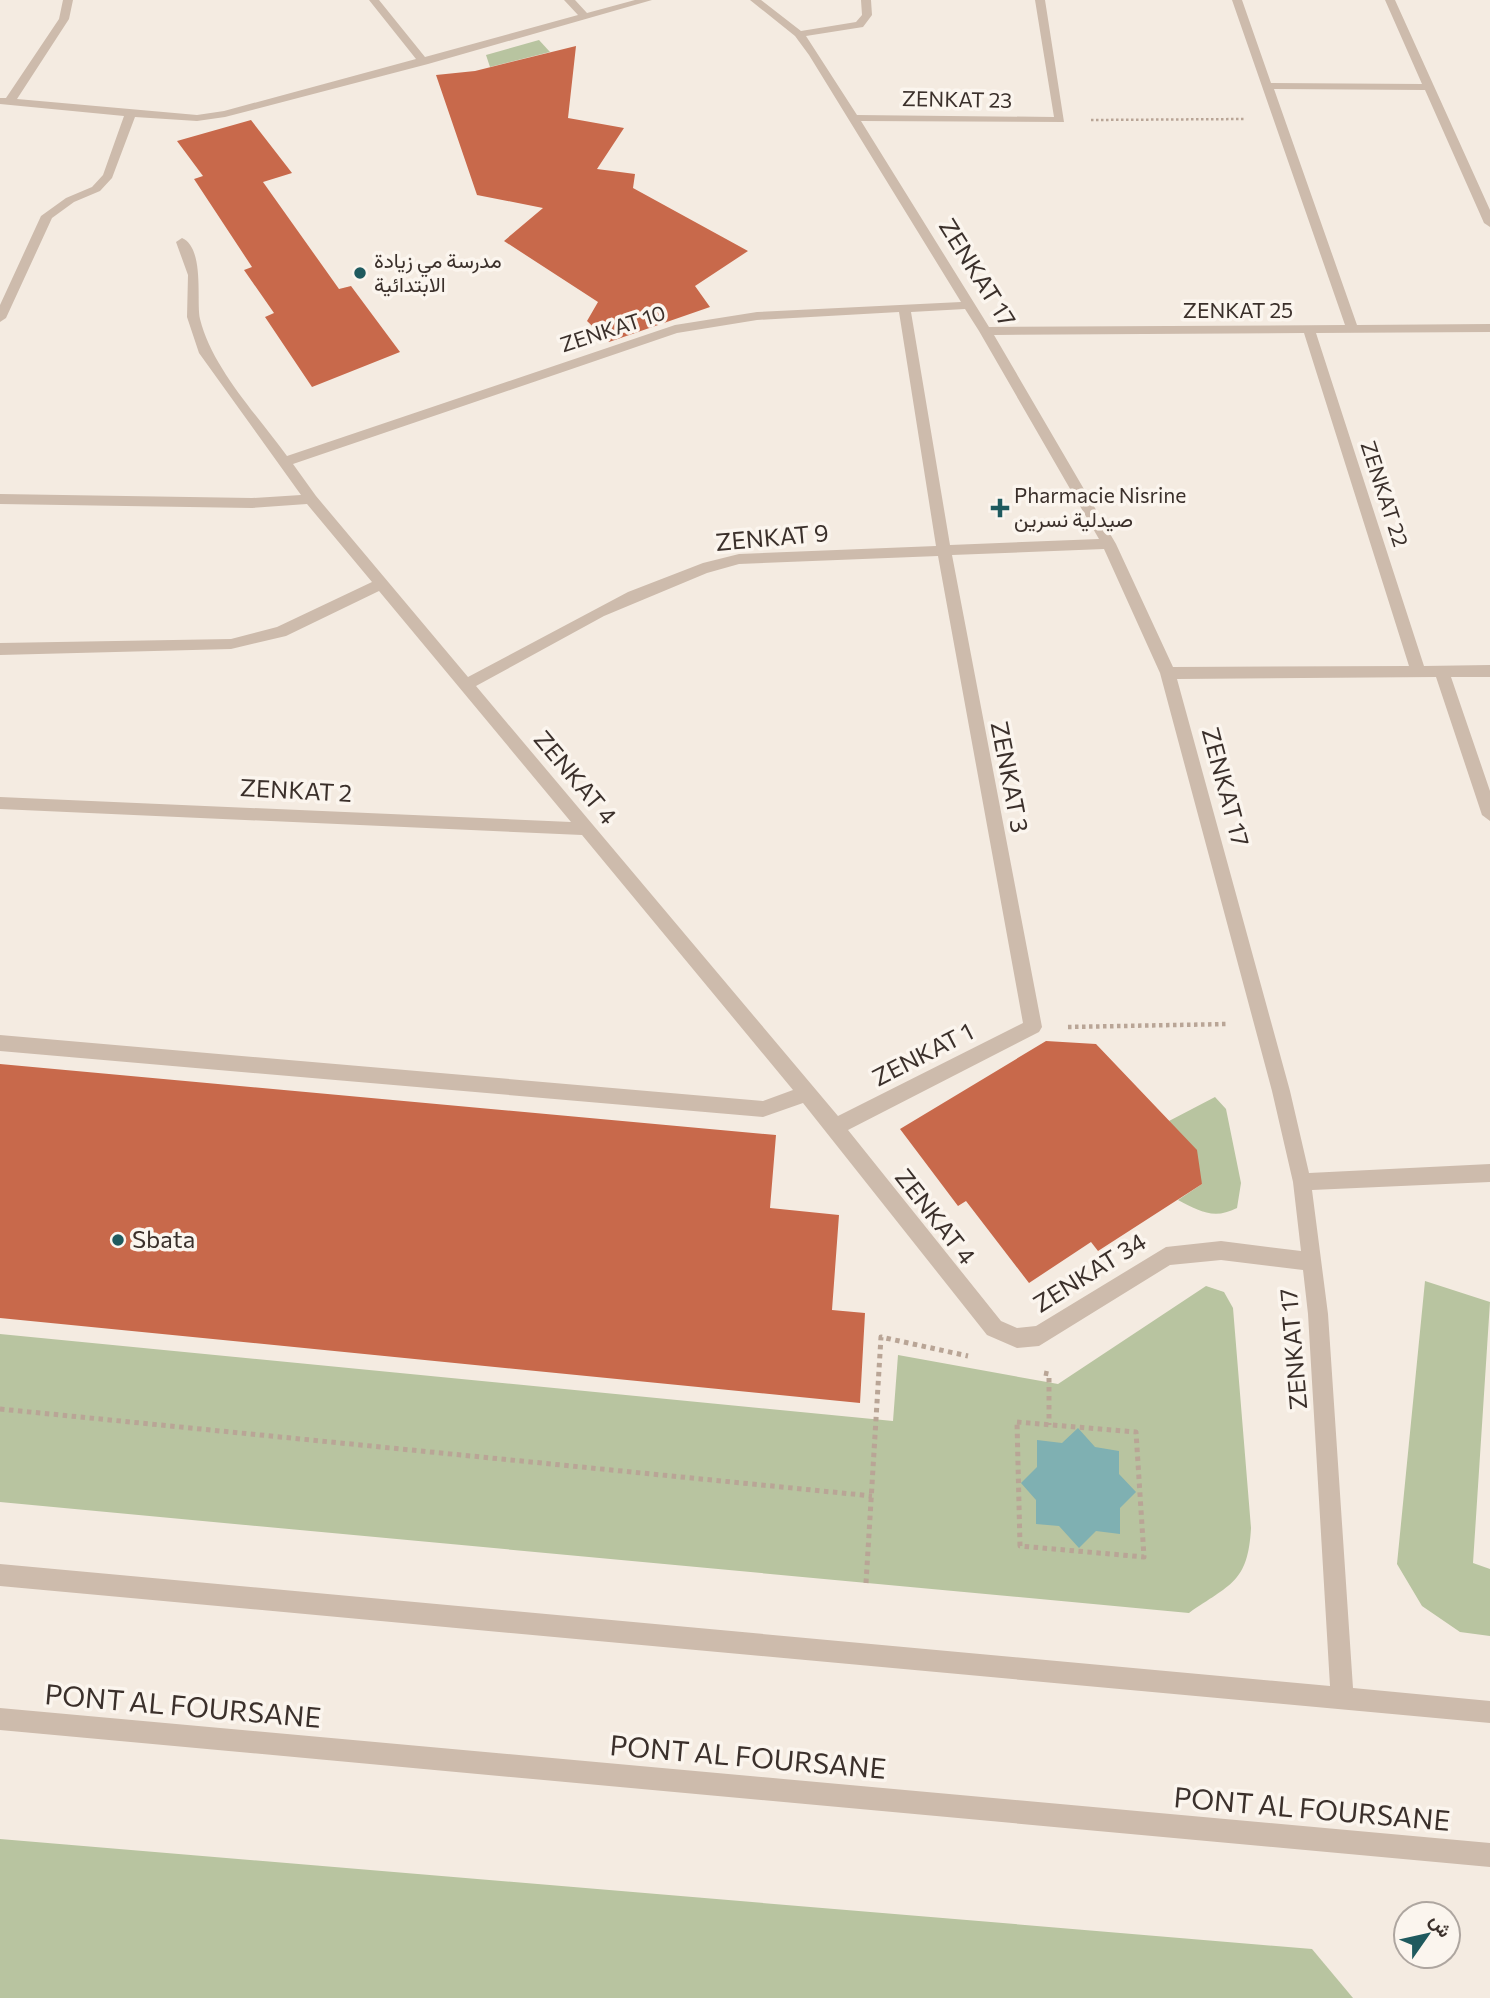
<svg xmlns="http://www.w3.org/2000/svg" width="1490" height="1998" font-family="Commissioner,Vazirmatn,sans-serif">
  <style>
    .green { fill: #b8c4a0 }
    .water { fill: #7fb0b2 }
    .building { fill: #c8694b }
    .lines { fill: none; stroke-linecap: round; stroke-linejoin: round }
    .path-far2 { stroke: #b9a596; stroke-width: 2.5; stroke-dasharray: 2.5 2.5; stroke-linecap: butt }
    .path-far1 { stroke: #b9a596; stroke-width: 4.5; stroke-dasharray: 3.5 3.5; stroke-linecap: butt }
    .path { stroke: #b9a596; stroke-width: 5; stroke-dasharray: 4.5 4.5; stroke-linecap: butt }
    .minor { fill: #cdbbac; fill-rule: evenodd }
    .poi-dot { fill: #1f5a5e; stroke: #fbf5ee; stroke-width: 2.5 }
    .labels { text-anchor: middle; stroke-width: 7; stroke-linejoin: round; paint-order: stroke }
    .far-street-label { font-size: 21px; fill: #3b302b; stroke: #fbf5ee }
    .far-poi-label { font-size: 21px; fill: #3b302b; stroke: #fbf5ee; text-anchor: start }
    .street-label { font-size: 24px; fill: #3b302b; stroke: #fbf5ee }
    .poi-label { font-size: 24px; fill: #3b302b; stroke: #fbf5ee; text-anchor: start }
    .near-street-label { font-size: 28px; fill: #3b302b; stroke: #fbf5ee }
  </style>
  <rect width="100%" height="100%" fill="#f4ebe1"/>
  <g class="green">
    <polygon points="539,40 550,52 490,67 486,55"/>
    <path d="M1215,1097L1226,1109L1241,1183L1237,1208C1214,1220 1199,1211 1178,1200L1202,1184L1169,1121Z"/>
    <polygon points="1425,1281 1490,1302 1473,1563 1490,1569 1490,1636 1460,1632 1422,1606 1397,1564"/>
    <path d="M1206,1286L1224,1292L1233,1308L1251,1528C1248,1583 1230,1584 1189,1613L0,1502V1334L893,1421L898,1355L1058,1384Z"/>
    <polygon points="0,1839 1312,1949 1353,1998 0,1998"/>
  </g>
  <polygon class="water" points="1078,1428 1095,1447 1119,1451 1119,1474 1136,1492 1120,1508 1120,1534 1096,1531 1079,1548 1059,1526 1036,1524 1036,1500 1021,1483 1037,1467 1037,1440 1062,1443"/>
  <g class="building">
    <polygon points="576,46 568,118 624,128 597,169 635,174 633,188 748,251 695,286 710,307 609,342 587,321 598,302 504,241 543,208 477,195 436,75 475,71"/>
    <polygon points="251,120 292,173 263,182 339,289 351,286 400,352 312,387 265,317 274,313 244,270 252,267 194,179 203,176 177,141"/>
    <polygon points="1046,1041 1096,1044 1197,1150 1202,1184 1098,1251 1091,1242 1029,1283 966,1201 958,1206 900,1129"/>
    <polygon points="0,1064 776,1135 770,1208 839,1215 832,1310 865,1313 860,1403 0,1318"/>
  </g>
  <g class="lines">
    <polyline class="path-far2" points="1091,120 1246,119"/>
    <polyline class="path-far1" points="1068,1027 1228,1024"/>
    <g class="path">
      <polyline points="1044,1373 1049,1374 1049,1425"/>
      <polyline points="0,1409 872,1496"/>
      <polygon points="1017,1422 1136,1432 1144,1557 1020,1546"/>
      <polyline points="866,1583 881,1337 968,1356"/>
    </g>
    <g class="minor">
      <polygon points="63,0 73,0 69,19 17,99 197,115 224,111 416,59 369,0 379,0 425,57 578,15 564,0 575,0 587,13 635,0 652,0 428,64 225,117 197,121 135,117 112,178 100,191 74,202 52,218 6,318 0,322 0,305 41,216 66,198 92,187 103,175 124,116 0,104 0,98 6,98 59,19"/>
      <path d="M750,0H761L801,31L856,22L862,15L861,0H871L872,15L863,27L806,36L857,115L1054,117L1035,0H1045L1064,122L861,121L989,327L1345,325L1232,0H1242L1271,83L1422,84L1385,0H1395L1490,210V227L1484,223L1425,90L1274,89L1357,325L1490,324V332L1316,333L1424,666L1490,665V677H1451L1490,791V821L1482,815L1436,677L1177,679L1290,1091L1309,1173L1490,1164V1182L1312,1190L1328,1314L1353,1688L1490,1701V1723L0,1586V1564L1330,1686L1308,1314L1303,1270L1221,1260L1170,1265L1039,1346L1017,1348L987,1335L803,1103L763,1117L0,1051V1035L763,1101L793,1090L582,835L0,809V797L571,822L379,591L286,636L231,649L0,655V643L231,639L277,627L372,582L307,504L252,508L0,504V494L252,498L301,495L199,353L187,317L188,275L176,242L182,238C205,248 196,301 200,319C212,368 258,416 287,456L675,325L757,312L961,302L809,55L795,36ZM965,309L979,331L1099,539L950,545L911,312ZM899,312L936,546L739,554L703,563L628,592L468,677L316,496L293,464L677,333L757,320ZM1304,333L1409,666L1173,667L1116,544L994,335ZM1104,549L1160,673L1272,1091L1293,1182L1301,1251L1221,1241L1166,1247L1036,1326L1017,1328L1001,1321L848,1130L1039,1032L1042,1027L952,555ZM938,556L1023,1023L838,1116L476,686L604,616L707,573L739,564Z"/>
      <polygon points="0,1708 1490,1843 1490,1867 0,1730"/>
    </g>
  </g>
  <g class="poi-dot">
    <circle cx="360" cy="273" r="7"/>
    <path d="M996.5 497.5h7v7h7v7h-7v7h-7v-7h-7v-7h7z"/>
    <circle cx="118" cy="1240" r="7"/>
  </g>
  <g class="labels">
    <g class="far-street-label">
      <text transform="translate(957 100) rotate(1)" y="7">ZENKAT 23</text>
      <text x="1238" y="318">ZENKAT 25</text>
      <text transform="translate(613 329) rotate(-18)" y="7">ZENKAT 10</text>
      <text transform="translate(1384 494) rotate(72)" y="7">ZENKAT 22</text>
    </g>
    <g class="far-poi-label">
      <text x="374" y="268">مدرسة مي زيادة<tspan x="374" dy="24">الابتدائية</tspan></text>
      <text x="1014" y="503">Pharmacie Nisrine<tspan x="1014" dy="24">صيدلية نسرين</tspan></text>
    </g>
    <g class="street-label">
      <text transform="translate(977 273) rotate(58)" y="8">ZENKAT 17</text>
      <text transform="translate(772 538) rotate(-5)" y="8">ZENKAT 9</text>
      <text transform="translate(1009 777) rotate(79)" y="8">ZENKAT 3</text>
      <text transform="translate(575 778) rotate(50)" y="8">ZENKAT 4</text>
      <text transform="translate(1225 787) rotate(75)" y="8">ZENKAT 17</text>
      <text transform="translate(296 791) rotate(3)" y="8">ZENKAT 2</text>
      <text transform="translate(923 1055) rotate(-27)" y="8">ZENKAT 1</text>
      <text transform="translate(935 1217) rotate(52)" y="8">ZENKAT 4</text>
      <text transform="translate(1090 1273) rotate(-32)" y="8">ZENKAT 34</text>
      <text transform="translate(1294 1349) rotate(-95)" y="8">ZENKAT 17</text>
    </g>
    <g class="poi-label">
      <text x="132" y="1248">Sbata</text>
    </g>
    <g class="near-street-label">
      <text transform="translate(183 1706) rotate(5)" y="10">PONT AL FOURSANE</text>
      <text transform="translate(748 1757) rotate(5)" y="10">PONT AL FOURSANE</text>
      <text transform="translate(1312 1809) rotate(5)" y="10">PONT AL FOURSANE</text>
    </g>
  </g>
  <g transform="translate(1427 1935) rotate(56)"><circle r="33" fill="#fbf5ee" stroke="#aea6a0" stroke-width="2"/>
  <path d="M0-5L12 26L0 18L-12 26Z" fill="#1f5a5e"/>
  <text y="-10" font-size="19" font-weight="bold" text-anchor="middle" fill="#3b302b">ش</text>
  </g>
</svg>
